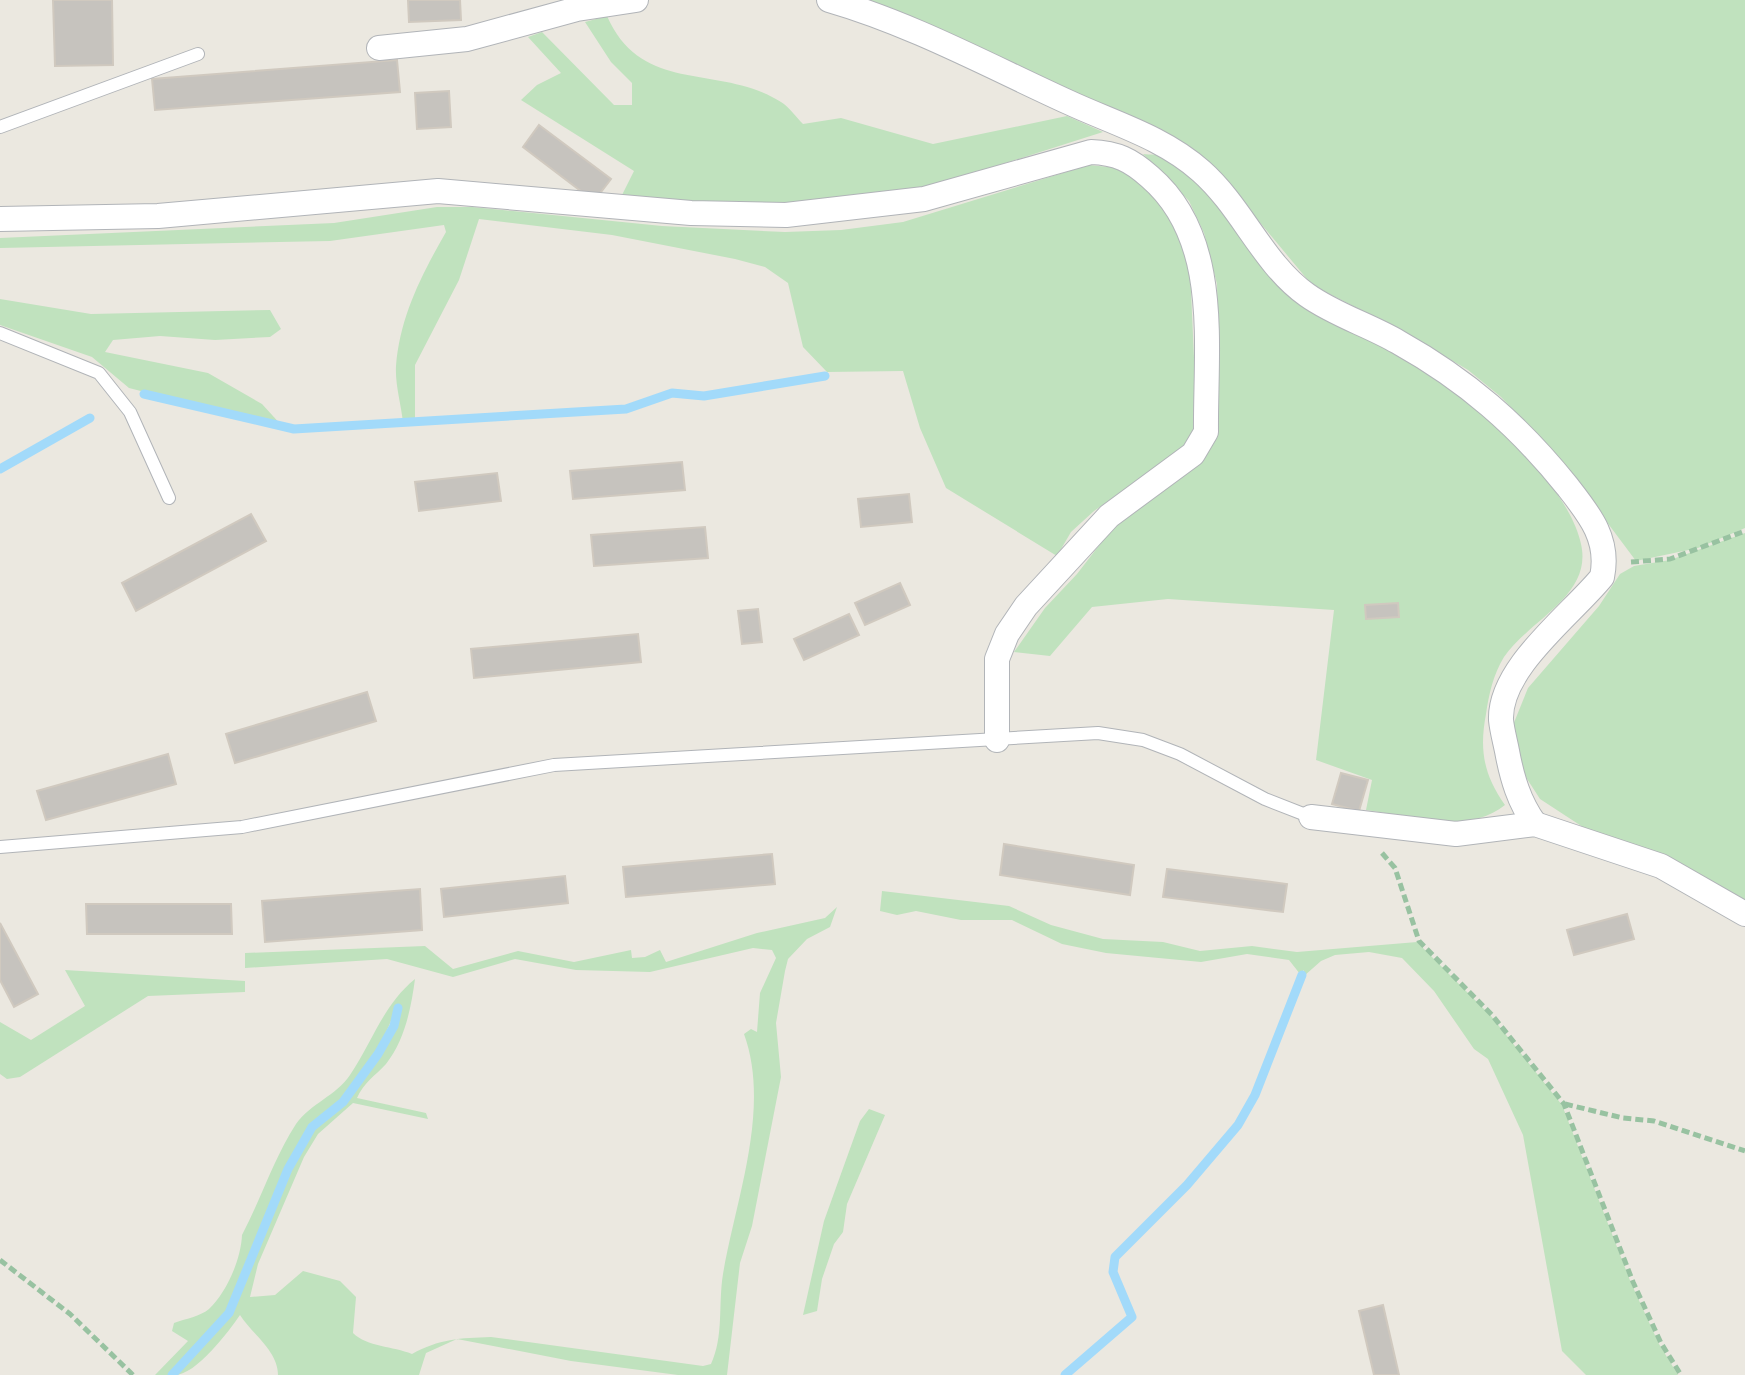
<svg xmlns="http://www.w3.org/2000/svg" width="1745" height="1375" font-family="'IBM Plex Sans',sans-serif">
  <style>
    .green { fill: #c0e2be }
    .lines { fill: none; stroke-linecap: round; stroke-linejoin: round }
    .stream { stroke: #a2dafa; stroke-width: 9 }
    .building { fill: #c6c3be; stroke: #d0c9bf; stroke-width: 2 }
    .lane-casing { stroke: #b1b4b8; stroke-width: 14 }
    .street-casing { stroke: #b1b4b8; stroke-width: 26 }
    .path { stroke: #98c2a1; stroke-width: 5; stroke-dasharray: 8 4; stroke-linecap: butt }
    .lane { stroke: #fff; stroke-width: 12 }
    .street { stroke: #fff; stroke-width: 24 }
  </style>
  <rect width="100%" height="100%" fill="#ebe8e0"/>
  <g class="green">
    <polygon points="869,0 1745,0 1745,528 1698,548 1636,561 1559,458 1501,397 1468,370 1402,331 1312,285 1247,207 1076,93"/>
    <path d="M607,16C642,96 720,63 781,102C789,107 796,117 803,124L841,118L933,144L1067,116L1103,132L933,186L765,208L620,199L634,171L521,100L537,85L561,73L528,37L542,32L614,105H632V83L611,62L585,22Z"/>
    <path d="M1143,154C1150,155 1160,154 1166,157C1189,170 1223,207 1240,228C1256,248 1265,275 1285,292C1314,318 1359,329 1393,347C1452,377 1567,477 1581,544C1593,596 1529,620 1504,657C1493,675 1489,694 1486,714C1479,751 1484,775 1505,805C1468,835 1411,816 1366,810L1372,780L1316,760L1334,610L1168,599L1092,607L1050,656L1014,652L1045,608L1077,574L1121,517L1212,425L1219,385L1217,284L1204,233L1189,201Z"/>
    <path d="M1089,165L1118,168L1141,178L1171,212L1190,269L1197,424L1182,450L1094,511L1071,532L1057,556L946,488L920,428L903,371L827,372L803,347L788,283L765,267L735,259L612,235L479,219L459,280L415,365V421L403,422C401,404 395,384 396,366C400,316 422,274 446,232L444,225L330,241L0,248V238L334,223L437,207H472L662,226L785,232L841,230L903,222Z"/>
    <polygon points="0,299 91,314 270,310 281,329 270,337 215,340 160,336 113,340 105,352 208,373 262,404 283,427 129,388 92,357 0,325"/>
    <polygon points="1745,533 1745,905 1592,833 1540,799 1520,768 1513,725 1528,688 1599,606 1620,574 1634,566 1670,560"/>
    <polygon points="882,891 1009,906 1051,925 1103,939 1163,942 1200,951 1252,946 1297,952 1417,942 1491,1016 1562,1105 1631,1283 1659,1344 1678,1375 1586,1375 1562,1351 1523,1135 1488,1059 1474,1049 1434,991 1402,958 1369,952 1335,955 1321,961 1304,976 1304,970 1300,974 1289,960 1247,954 1201,962 1106,953 1062,944 1012,920 961,920 916,911 897,915 880,911"/>
    <path d="M837,907L830,927L807,939L788,959L785,971L776,1023L781,1077L752,1226L740,1263L727,1375H678L571,1361L457,1339L426,1353L419,1375H278C278,1351 252,1334 240,1315C229,1331 196,1375 175,1375L232,1314L290,1170L313,1129L345,1103L380,1056L396,1027L398,1005L377,1053L342,1100L310,1126L286,1168L228,1311L170,1375H155L188,1341L172,1331L174,1323C185,1319 201,1316 209,1309C227,1292 241,1259 242,1235C261,1199 274,1158 296,1124C311,1103 336,1096 350,1075C373,1041 383,1005 415,979C411,1008 405,1040 386,1064C375,1076 364,1082 357,1098L426,1113L428,1119L353,1103L318,1134L304,1157L258,1264L250,1297L275,1295L303,1271L340,1281L356,1297L353,1333C367,1347 393,1346 412,1354C439,1339 460,1338 491,1337L703,1366L711,1364C724,1336 718,1305 723,1274C736,1198 771,1109 744,1034L751,1029L757,1032L760,993L776,958L772,950L753,948L650,972L576,970L515,959L453,977L387,959L245,968V953L425,946L453,969L518,951L574,962L631,950L632,958L645,957L660,950L666,962L757,933L825,918Z"/>
    <polygon points="65,970 245,981 245,992 148,996 20,1077 7,1079 0,1074 0,1022 31,1040 85,1006"/>
    <polygon points="869,1109 885,1115 847,1204 843,1232 834,1244 822,1279 817,1311 803,1315 824,1221 860,1121"/>
  </g>
  <g class="lines">
    <g class="stream">
      <polyline points="144,394 294,429 626,409 672,393 704,396 825,376"/>
      <polyline points="0,469 90,418"/>
      <polyline points="172,1375 229,1313 288,1169 312,1127 343,1102 378,1054 394,1026 398,1008"/>
      <polyline points="1065,1375 1132,1317 1113,1272 1115,1257 1187,1185 1238,1125 1255,1095 1302,975"/>
    </g>
  </g>
  <g class="building">
    <polygon points="53,0 112,0 113,65 55,66"/>
    <polygon points="408,0 460,0 461,20 409,22"/>
    <polygon points="397,60 400,92 155,110 152,79"/>
    <polygon points="449,91 451,127 417,129 415,93"/>
    <polygon points="539,125 611,179 594,201 523,147"/>
    <polygon points="682,462 685,490 573,499 570,471"/>
    <polygon points="497,473 501,501 419,511 415,482"/>
    <polygon points="909,494 912,522 861,527 858,499"/>
    <polygon points="251,514 266,541 136,611 122,583"/>
    <polygon points="705,527 708,558 594,566 591,535"/>
    <polygon points="900,583 910,605 865,625 855,603"/>
    <polygon points="1398,603 1399,617 1366,619 1365,605"/>
    <polygon points="758,609 762,642 742,644 738,611"/>
    <polygon points="849,614 859,635 804,660 794,639"/>
    <polygon points="638,634 641,662 474,678 471,649"/>
    <polygon points="367,692 376,721 235,763 226,734"/>
    <polygon points="168,754 176,784 46,820 37,791"/>
    <polygon points="1341,773 1368,780 1359,811 1332,804"/>
    <polygon points="1004,844 1134,865 1130,895 1000,875"/>
    <polygon points="772,854 775,884 626,897 623,867"/>
    <polygon points="1167,869 1287,884 1283,912 1163,897"/>
    <polygon points="565,876 568,903 444,917 441,889"/>
    <polygon points="420,889 422,930 265,942 262,901"/>
    <polygon points="86,904 231,904 232,934 87,934"/>
    <polygon points="1627,914 1634,939 1574,955 1567,930"/>
    <polygon points="0,923 38,994 14,1007 0,980"/>
    <polygon points="1383,1305 1399,1375 1374,1375 1359,1311"/>
  </g>
  <g class="lines">
    <defs>
      <g id="lane">
        <polyline points="0,127 198,54"/>
        <polyline points="0,333 99,373 130,412 169,498"/>
        <polyline points="0,847 242,827 554,765 1098,733 1143,740 1180,754 1265,799 1311,817"/>
      </g>
      <g id="street">
        <path d="M829,0C912,24 989,66 1068,102C1113,123 1163,137 1201,171C1242,207 1263,264 1307,295C1335,315 1369,325 1398,342C1466,380 1518,425 1567,486C1589,514 1610,539 1602,577C1571,615 1499,668 1501,720C1502,730 1505,741 1507,751C1512,778 1519,802 1535,824"/>
        <polyline points="379,48 467,39 577,9 636,0"/>
        <path d="M0,219L158,216L438,191L691,213L786,215L924,199L1091,152C1117,153 1131,160 1150,177C1222,239 1205,347 1206,432L1193,454L1109,516L1026,606L1007,634L997,659V740"/>
        <polyline points="1311,817 1456,834 1535,824 1661,866 1745,914"/>
      </g>
    </defs>
    <use href="#lane" class="lane-casing"/>
    <use href="#street" class="street-casing"/>
    <g class="path">
      <polyline points="1631,562 1670,559 1745,531"/>
      <polyline points="1382,853 1395,868 1419,941 1492,1015 1564,1104 1633,1282 1661,1343 1681,1375"/>
      <polyline points="1565,1104 1623,1118 1654,1121 1745,1151"/>
      <polyline points="0,1260 70,1314 133,1375"/>
    </g>
    <use href="#lane" class="lane"/>
    <use href="#street" class="street"/>
  </g>
</svg>
